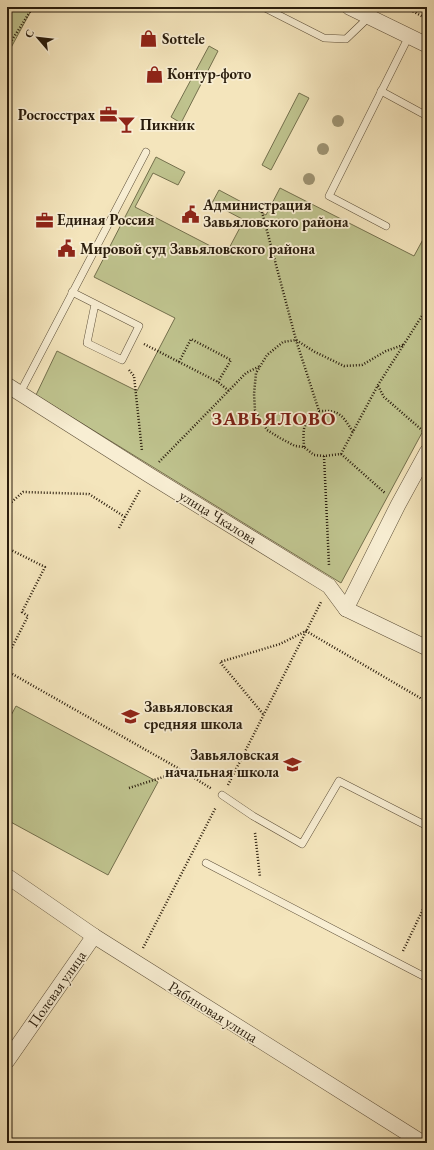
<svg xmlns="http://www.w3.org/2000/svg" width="434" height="1150" font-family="'EB Garamond',serif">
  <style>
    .green { fill: #bfc38e; stroke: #74704d }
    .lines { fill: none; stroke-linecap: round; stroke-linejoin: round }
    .lane-casing { stroke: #5c4e38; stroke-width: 8 }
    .street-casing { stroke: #5c4e38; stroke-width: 16 }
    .path { stroke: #291c0c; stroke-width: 2.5; stroke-dasharray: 1 2; stroke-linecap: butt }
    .lane { stroke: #f8eed3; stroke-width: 7 }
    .street { stroke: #f8eed3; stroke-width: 15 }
    .tree { fill: #9d9271 }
    .labels { text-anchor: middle; stroke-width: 3.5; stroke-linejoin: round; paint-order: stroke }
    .poi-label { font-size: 15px; font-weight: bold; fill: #291c0c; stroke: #f8eed3; text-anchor: start }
    .street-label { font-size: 15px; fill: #291c0c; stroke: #f8eed3 }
    .district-label { font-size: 19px; font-weight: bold; letter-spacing: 1px; fill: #7a1f14; stroke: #f8eed3 }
  </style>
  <rect width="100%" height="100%" fill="#f4e5bc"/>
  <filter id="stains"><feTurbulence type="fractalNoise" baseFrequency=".005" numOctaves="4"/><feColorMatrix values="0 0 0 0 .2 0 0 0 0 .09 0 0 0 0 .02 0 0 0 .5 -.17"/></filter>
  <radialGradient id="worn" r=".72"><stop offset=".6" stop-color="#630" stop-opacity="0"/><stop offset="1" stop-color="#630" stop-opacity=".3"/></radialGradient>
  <g class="green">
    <polygon points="7,7 33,7 7,55"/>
    <polygon points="209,46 218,51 181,123 171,117"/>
    <polygon points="299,93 309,98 271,170 262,165"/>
    <polygon points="156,157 185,172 178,185 153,173 135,207 226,254 244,220 212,203 219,190 266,215 280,188 414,256 427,232 427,430 424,429 341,583 36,395 57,351 137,391 175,318 94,277"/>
    <polygon points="16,706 158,782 108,875 7,820 7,723"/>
  </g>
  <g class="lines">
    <defs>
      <g id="lane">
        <polyline points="263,7 324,38 346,39 369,17"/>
        <polyline points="381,91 427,116"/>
        <polyline points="386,226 329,196 409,36"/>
        <polyline points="72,292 139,326 122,360 87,343 95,304"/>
        <polyline points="20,393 146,152"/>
        <polyline points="222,795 253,816 302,844 339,781 427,826"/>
        <polyline points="206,863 427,978"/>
      </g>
      <g id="street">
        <polyline points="349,7 427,45"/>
        <polyline points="7,385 149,475 329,586 346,609 427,648"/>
        <polyline points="346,609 398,505 427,452"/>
        <polyline points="7,876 94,936 423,1143"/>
        <polyline points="7,1061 94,936"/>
      </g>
    </defs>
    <use href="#lane" class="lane-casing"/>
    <use href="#street" class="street-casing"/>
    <g class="path">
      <polyline points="405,7 427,19"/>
      <polyline points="7,48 33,7"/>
      <path d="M262,212L296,340L319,411C340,410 342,415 353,432"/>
      <polyline points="144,344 218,382 229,391"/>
      <polyline points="403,345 386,351 362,365 344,366 315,352 296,340 283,342 267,355 256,373 254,394 255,410 267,430 280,438 295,446 304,447 314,455 324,456 341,454 378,385 427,308"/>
      <polyline points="179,362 191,339 231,360 218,382"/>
      <polyline points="129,370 134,376 142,451"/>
      <polyline points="378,386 384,397 423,431 424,435"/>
      <path d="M304,447C303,426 302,425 319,411"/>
      <polyline points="341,454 385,493"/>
      <polyline points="324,456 329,565"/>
      <polyline points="159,462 246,373 260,366"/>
      <polyline points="7,506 23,492 89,494 125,517"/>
      <polyline points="119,528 140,490"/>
      <polyline points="7,548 45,567 22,612 28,616 7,657"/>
      <polyline points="7,671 183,771 212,789"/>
      <polyline points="263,714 220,662 280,644 306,631 427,702"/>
      <polyline points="228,785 321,602"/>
      <polyline points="129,788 182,771"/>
      <polyline points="255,833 260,877"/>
      <polyline points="143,948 216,807"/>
      <polyline points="403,951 427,901"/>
    </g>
    <use href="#lane" class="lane"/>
    <use href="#street" class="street"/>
  </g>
  <g class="tree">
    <circle cx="338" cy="121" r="6"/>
    <circle cx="323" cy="149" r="6"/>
    <circle cx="309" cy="179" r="6"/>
  </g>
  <defs>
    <symbol id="shop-bare" viewBox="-9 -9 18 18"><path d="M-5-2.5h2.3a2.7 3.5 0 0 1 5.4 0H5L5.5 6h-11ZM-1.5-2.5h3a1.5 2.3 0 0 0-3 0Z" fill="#8f2418" stroke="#f8eed3" stroke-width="2.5" paint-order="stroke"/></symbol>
    <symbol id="office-bare" viewBox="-9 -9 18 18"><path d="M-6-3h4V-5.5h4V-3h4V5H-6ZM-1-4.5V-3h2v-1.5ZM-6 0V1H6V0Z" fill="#8f2418" stroke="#f8eed3" stroke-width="2.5" paint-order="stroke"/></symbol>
    <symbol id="bar-bare" viewBox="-9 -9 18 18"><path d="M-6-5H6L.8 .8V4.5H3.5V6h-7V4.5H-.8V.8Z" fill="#8f2418" stroke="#f8eed3" stroke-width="2.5" paint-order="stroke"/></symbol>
    <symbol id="civic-bare" viewBox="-9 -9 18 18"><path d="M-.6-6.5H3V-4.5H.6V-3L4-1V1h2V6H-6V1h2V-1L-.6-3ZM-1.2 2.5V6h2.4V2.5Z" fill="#8f2418" stroke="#f8eed3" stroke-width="2.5" paint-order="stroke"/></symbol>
    <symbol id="school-bare" viewBox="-9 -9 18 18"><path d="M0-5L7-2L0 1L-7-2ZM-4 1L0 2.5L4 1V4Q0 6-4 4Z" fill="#8f2418" stroke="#f8eed3" stroke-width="2.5" paint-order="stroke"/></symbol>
  </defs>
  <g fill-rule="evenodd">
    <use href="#shop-bare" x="136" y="26" width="25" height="25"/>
    <use href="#shop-bare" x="142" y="62" width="25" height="25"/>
    <use href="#office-bare" x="96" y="102" width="25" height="25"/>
    <use href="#bar-bare" x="114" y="112" width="25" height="25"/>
    <use href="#civic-bare" x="178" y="202" width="25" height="25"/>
    <use href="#office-bare" x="32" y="208" width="25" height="25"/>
    <use href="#civic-bare" x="54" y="236" width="25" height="25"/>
    <use href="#school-bare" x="118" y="704" width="25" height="25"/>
    <use href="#school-bare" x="280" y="752" width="25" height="25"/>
  </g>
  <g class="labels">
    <g class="poi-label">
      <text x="162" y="44">Sottele</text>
      <text x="167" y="79">Контур-фото</text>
      <text x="95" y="120" text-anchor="end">Росгосстрах</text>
      <text x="140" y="130">Пикник</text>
      <text x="203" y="210">Администрация<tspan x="203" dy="17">Завьяловского района</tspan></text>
      <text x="57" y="225">Единая Россия</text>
      <text x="80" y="254">Мировой суд Завьяловского района</text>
      <text x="144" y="712">Завьяловская<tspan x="144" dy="17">средняя школа</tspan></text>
      <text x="279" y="760" text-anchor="end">Завьяловская<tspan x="279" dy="17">начальная школа</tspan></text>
    </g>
    <g class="street-label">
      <text transform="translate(218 517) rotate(32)" y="5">улица Чкалова</text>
      <text transform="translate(57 989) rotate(-55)" y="5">Полевая улица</text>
      <text transform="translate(213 1012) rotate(32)" y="5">Рябиновая улица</text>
    </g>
    <g class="district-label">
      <text x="274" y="425">ЗАВЬЯЛОВО</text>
    </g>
  </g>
  <rect width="434" height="1150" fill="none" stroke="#f4e5bc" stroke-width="24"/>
  <rect x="8" y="8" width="418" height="1134" fill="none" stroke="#291c0c" stroke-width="2"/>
  <rect x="12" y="12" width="410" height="1126" fill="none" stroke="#291c0c"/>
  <g transform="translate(38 38) rotate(298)" stroke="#f8eed3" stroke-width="3" paint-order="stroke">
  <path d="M0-3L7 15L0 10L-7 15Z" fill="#291c0c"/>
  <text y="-6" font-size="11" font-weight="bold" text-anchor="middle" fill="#291c0c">С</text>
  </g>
  <rect width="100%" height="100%" filter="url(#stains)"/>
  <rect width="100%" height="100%" fill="url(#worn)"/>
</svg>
